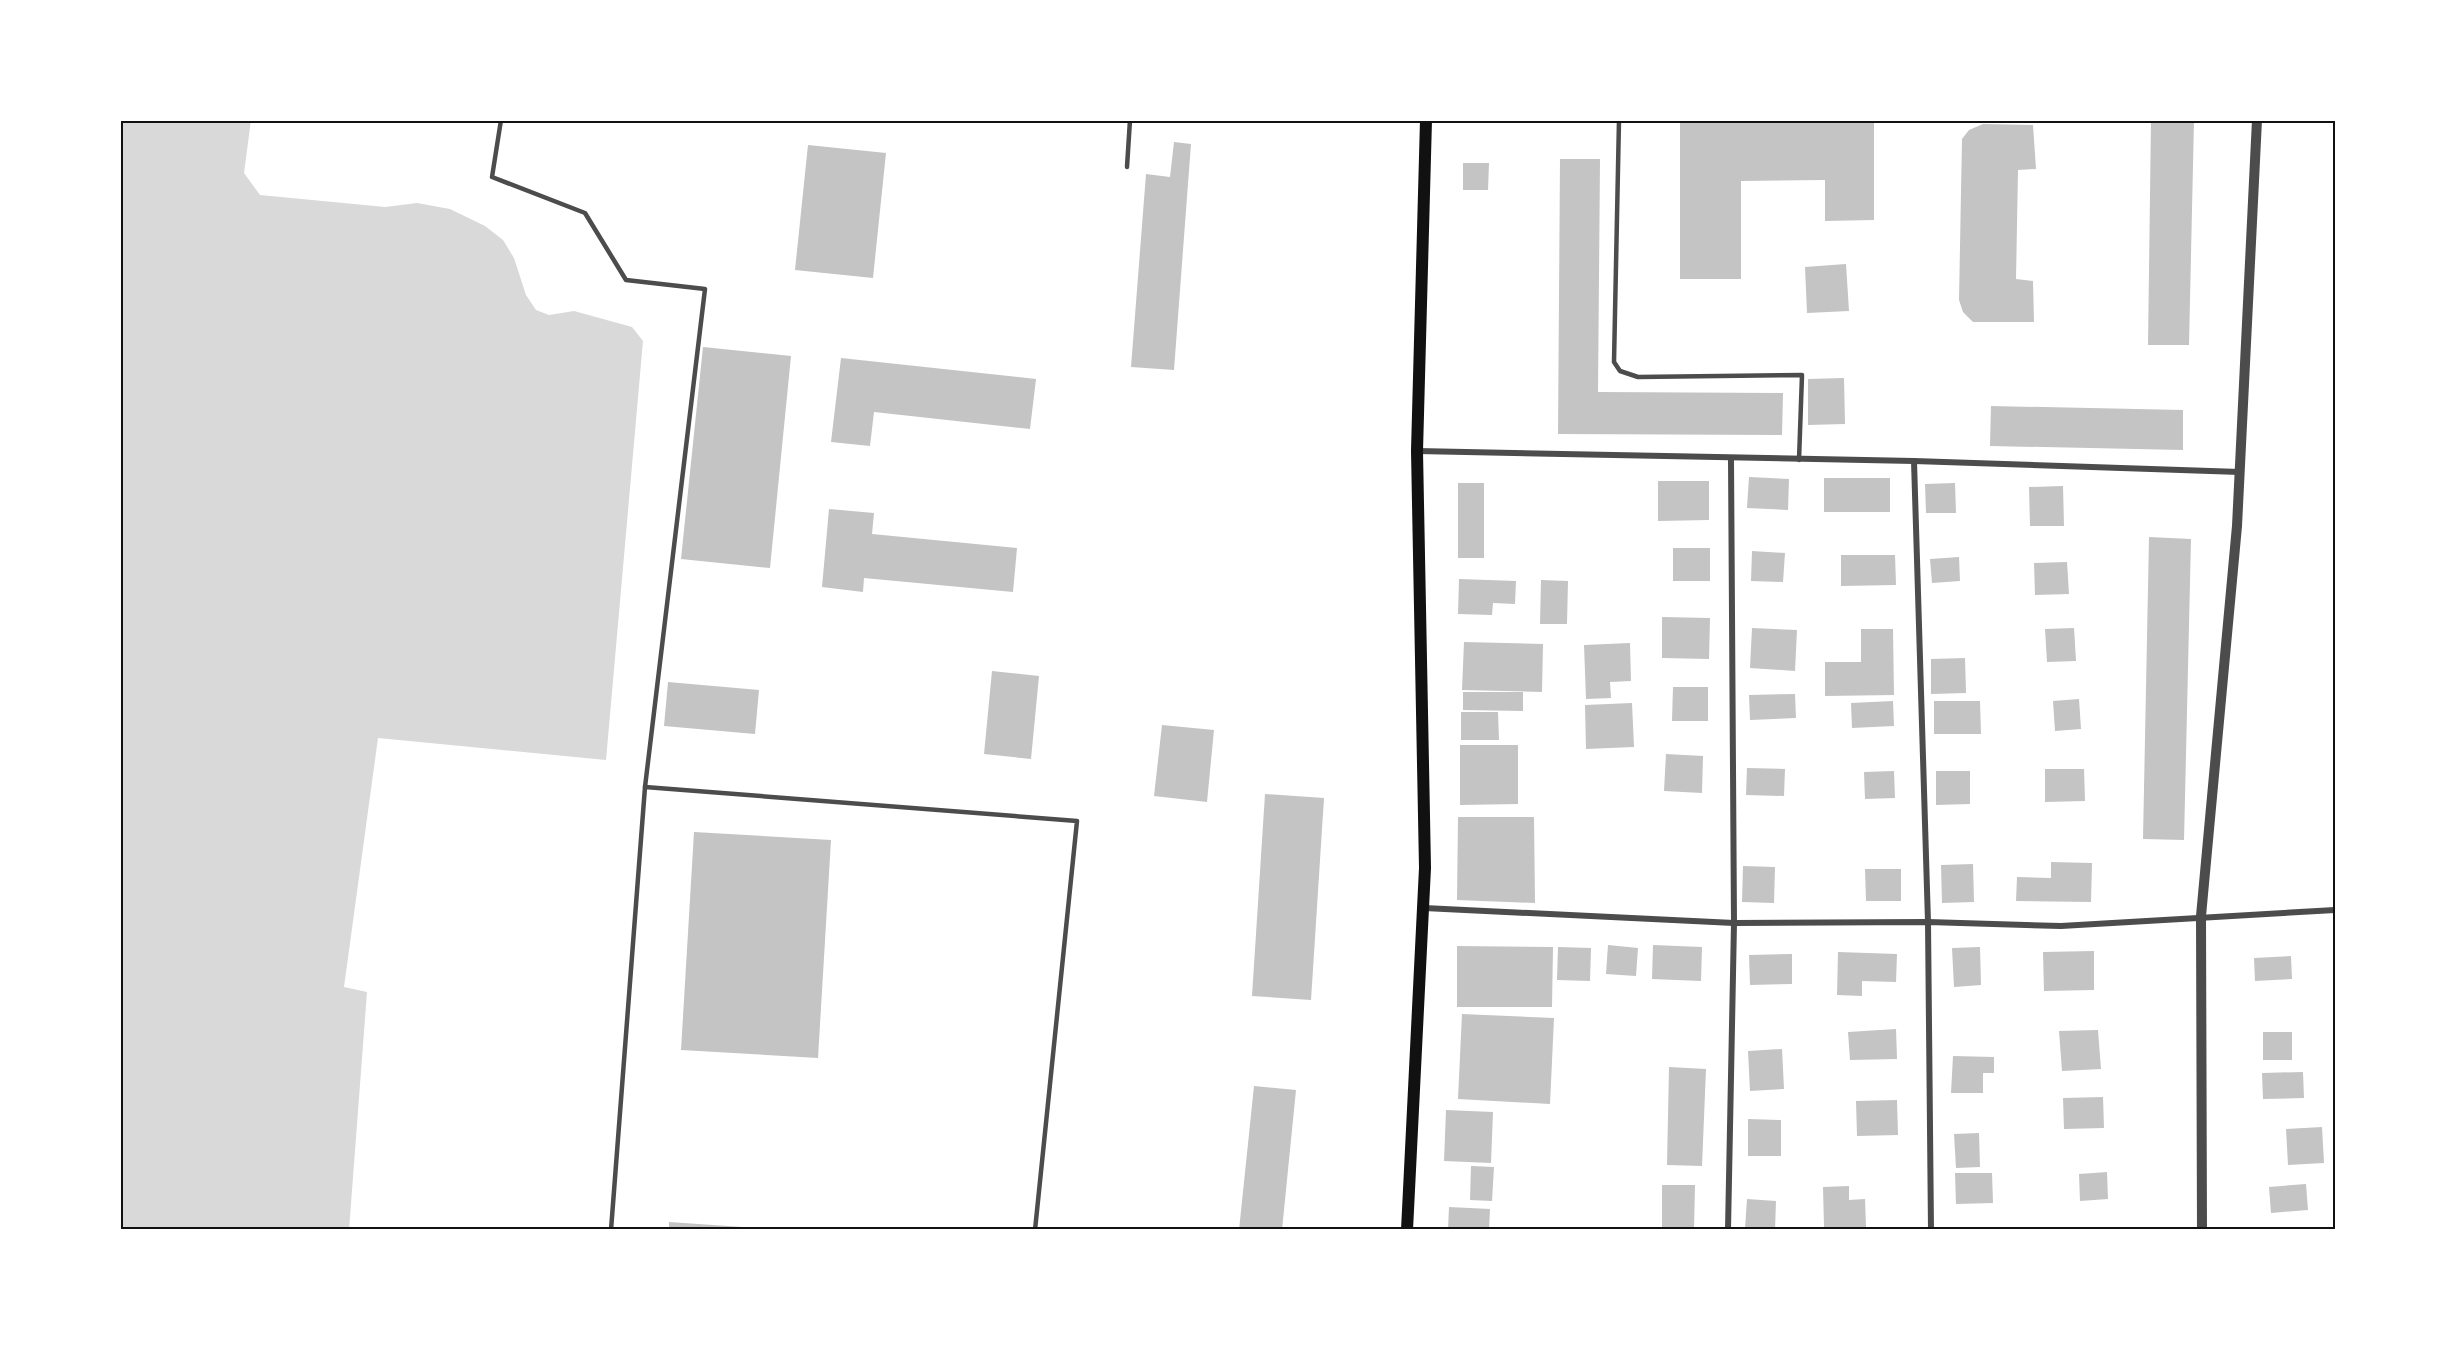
<svg xmlns="http://www.w3.org/2000/svg" width="2455" height="1350" font-family="Manrope,sans-serif">
  <style>
    .water { fill: #d9d9d9 }
    .building { fill: #c4c4c4 }
    .lines { fill: none; stroke-linecap: round; stroke-linejoin: round }
    .service { stroke: #4c4c4c; stroke-width: 4.5 }
    .minor { stroke: #4c4c4c; stroke-width: 6 }
    .tertiary { stroke: #4c4c4c; stroke-width: 10 }
    .secondary { stroke: #111; stroke-width: 12 }
    .neatline { fill: none; stroke: #111; stroke-width: 2 }
  </style>
  <rect width="100%" height="100%" fill="#fff"/>
  <polygon class="water" points="120,120 251,120 244,173 260,195 385,207 417,203 450,209 485,226 503,240 514,258 526,295 536,310 549,315 574,311 632,327 643,341 606,760 378,738 344,987 367,992 349,1230 120,1230"/>
  <g class="building">
    <polygon points="1680,120 1874,120 1874,220 1825,221 1825,180 1741,181 1741,279 1680,279"/>
    <polygon points="2151,120 2194,120 2189,345 2148,345"/>
    <polygon points="1983,124 2033,125 2036,169 2018,170 2016,279 2033,281 2034,322 1973,322 1963,312 1959,300 1962,139 1969,130"/>
    <polygon points="1174,142 1191,144 1174,370 1131,367 1146,174 1170,177"/>
    <polygon points="808,145 886,153 873,278 795,270"/>
    <polygon points="1560,159 1600,159 1598,392 1783,393 1782,435 1558,434"/>
    <polygon points="1463,163 1489,163 1488,190 1463,190"/>
    <polygon points="1846,264 1849,311 1807,313 1805,267"/>
    <polygon points="703,347 791,356 770,568 681,559"/>
    <polygon points="841,358 1036,379 1030,429 874,412 870,446 831,442"/>
    <polygon points="1844,378 1845,424 1808,425 1808,379"/>
    <polygon points="1991,406 2183,410 2183,450 1990,446"/>
    <polygon points="1749,477 1789,479 1788,510 1747,508"/>
    <rect x="1824" y="478" width="66" height="34"/>
    <polygon points="1658,481 1709,481 1709,520 1658,521"/>
    <rect x="1458" y="483" width="26" height="75"/>
    <polygon points="1955,483 1956,513 1926,513 1925,484"/>
    <polygon points="2063,486 2064,526 2030,526 2029,487"/>
    <polygon points="829,509 874,513 872,534 1017,548 1013,592 864,578 863,592 822,587"/>
    <polygon points="2149,537 2191,539 2184,840 2143,839"/>
    <rect x="1673" y="548" width="37" height="33"/>
    <polygon points="1752,551 1785,553 1783,582 1751,581"/>
    <polygon points="1841,555 1895,555 1896,585 1841,586"/>
    <polygon points="1959,557 1960,581 1932,583 1930,559"/>
    <polygon points="2067,562 2069,594 2035,595 2034,563"/>
    <polygon points="1459,579 1516,581 1515,604 1493,603 1492,615 1458,614"/>
    <polygon points="1541,580 1568,581 1567,624 1540,624"/>
    <polygon points="1662,617 1710,618 1709,659 1662,658"/>
    <polygon points="1752,628 1797,630 1795,671 1750,668"/>
    <polygon points="2074,628 2076,661 2047,662 2045,629"/>
    <polygon points="1861,629 1893,629 1894,695 1825,696 1825,662 1861,662"/>
    <polygon points="1464,642 1543,644 1542,692 1462,690"/>
    <polygon points="1630,643 1631,681 1610,682 1611,698 1586,699 1584,645"/>
    <polygon points="1965,658 1966,693 1931,694 1931,659"/>
    <polygon points="992,671 1039,676 1031,759 984,754"/>
    <polygon points="668,682 759,690 755,734 664,726"/>
    <polygon points="1673,687 1708,687 1708,721 1672,721"/>
    <polygon points="1463,692 1523,692 1523,711 1463,710"/>
    <polygon points="1795,694 1796,718 1750,720 1749,695"/>
    <polygon points="2079,699 2081,729 2055,731 2053,701"/>
    <polygon points="1893,701 1894,726 1852,728 1851,703"/>
    <polygon points="1934,701 1980,701 1981,734 1934,734"/>
    <polygon points="1632,703 1634,747 1586,749 1585,705"/>
    <polygon points="1461,712 1498,712 1499,740 1461,740"/>
    <polygon points="1162,725 1214,730 1207,802 1154,796"/>
    <polygon points="1460,745 1518,745 1518,804 1460,805"/>
    <polygon points="1666,754 1703,756 1702,793 1664,791"/>
    <polygon points="1747,768 1785,769 1784,796 1746,795"/>
    <polygon points="2045,769 2084,769 2085,801 2045,802"/>
    <polygon points="1894,771 1895,798 1865,799 1864,772"/>
    <polygon points="1936,771 1970,771 1970,804 1936,805"/>
    <polygon points="1265,794 1324,798 1311,1000 1252,996"/>
    <polygon points="1458,817 1534,817 1535,903 1457,900"/>
    <polygon points="694,832 831,840 818,1058 681,1050"/>
    <polygon points="2051,862 2092,863 2091,902 2016,901 2017,877 2051,878"/>
    <polygon points="1973,864 1974,902 1942,903 1941,865"/>
    <polygon points="1743,866 1775,867 1774,903 1742,902"/>
    <polygon points="1865,869 1901,869 1901,901 1866,901"/>
    <polygon points="1608,945 1638,948 1636,976 1606,974"/>
    <polygon points="1653,945 1702,947 1701,981 1652,979"/>
    <polygon points="1457,946 1553,947 1552,1007 1457,1007"/>
    <polygon points="1558,947 1591,948 1590,981 1557,980"/>
    <polygon points="1980,947 1981,985 1954,987 1952,948"/>
    <polygon points="2094,951 2094,990 2044,991 2043,952"/>
    <polygon points="1838,952 1897,954 1896,982 1862,981 1862,996 1837,995"/>
    <polygon points="1792,954 1792,984 1750,985 1749,955"/>
    <polygon points="2291,956 2292,979 2255,981 2254,958"/>
    <polygon points="1462,1014 1554,1018 1550,1104 1458,1099"/>
    <polygon points="1896,1029 1897,1059 1850,1060 1848,1032"/>
    <polygon points="2098,1030 2101,1069 2062,1071 2059,1031"/>
    <rect x="2263" y="1032" width="29" height="28"/>
    <polygon points="1782,1049 1784,1089 1750,1091 1748,1051"/>
    <polygon points="1953,1056 1994,1057 1994,1073 1983,1073 1983,1093 1951,1093"/>
    <polygon points="1669,1067 1706,1069 1702,1166 1667,1165"/>
    <polygon points="2303,1072 2304,1098 2263,1099 2262,1073"/>
    <polygon points="1254,1086 1296,1090 1282,1230 1239,1230"/>
    <polygon points="2103,1097 2104,1128 2064,1129 2063,1098"/>
    <polygon points="1897,1100 1898,1135 1857,1136 1856,1101"/>
    <polygon points="1446,1110 1493,1112 1491,1163 1444,1161"/>
    <polygon points="1748,1119 1781,1120 1781,1156 1748,1156"/>
    <polygon points="2322,1127 2324,1163 2288,1165 2286,1129"/>
    <polygon points="1979,1133 1980,1167 1956,1168 1954,1134"/>
    <polygon points="1471,1166 1494,1167 1492,1201 1470,1200"/>
    <polygon points="2107,1172 2108,1199 2080,1201 2079,1174"/>
    <polygon points="1955,1173 1992,1173 1993,1203 1956,1204"/>
    <polygon points="2306,1184 2308,1210 2271,1213 2269,1187"/>
    <polygon points="1662,1185 1695,1185 1694,1230 1662,1230"/>
    <polygon points="1849,1186 1849,1200 1865,1199 1866,1227 1824,1227 1823,1187"/>
    <polygon points="1747,1199 1776,1201 1775,1230 1745,1229"/>
    <polygon points="1449,1207 1490,1209 1489,1230 1448,1230"/>
    <polygon points="669,1222 757,1228 757,1230 669,1230"/>
  </g>
  <g class="lines">
    <g class="service">
      <polyline points="501,120 492,177 585,213 626,280 705,289 645,787"/>
      <polyline points="1619,120 1614,362 1620,371 1638,377 1802,375 1799,460"/>
      <polyline points="1127,167 1130,120"/>
      <polyline points="611,1230 645,787 1077,821 1035,1230"/>
    </g>
    <g class="minor">
      <polyline points="1417,451 1914,461 2240,472"/>
      <polyline points="1914,461 1928,922 1931,1230"/>
      <polyline points="1424,908 1734,923 1928,922 2061,926 2335,910"/>
      <polyline points="1728,1230 1734,923 1731,459"/>
    </g>
    <polyline class="tertiary" points="2202,1230 2201,916 2237,526 2257,120"/>
    <polyline class="secondary" points="1407,1230 1425,868 1417,451 1426,120"/>
  </g>
  <rect width="2455" height="1350" fill="none" stroke="#ffffff" stroke-width="243"/>
  <rect x="122" y="122" width="2212" height="1106" class="neatline"/>
</svg>
